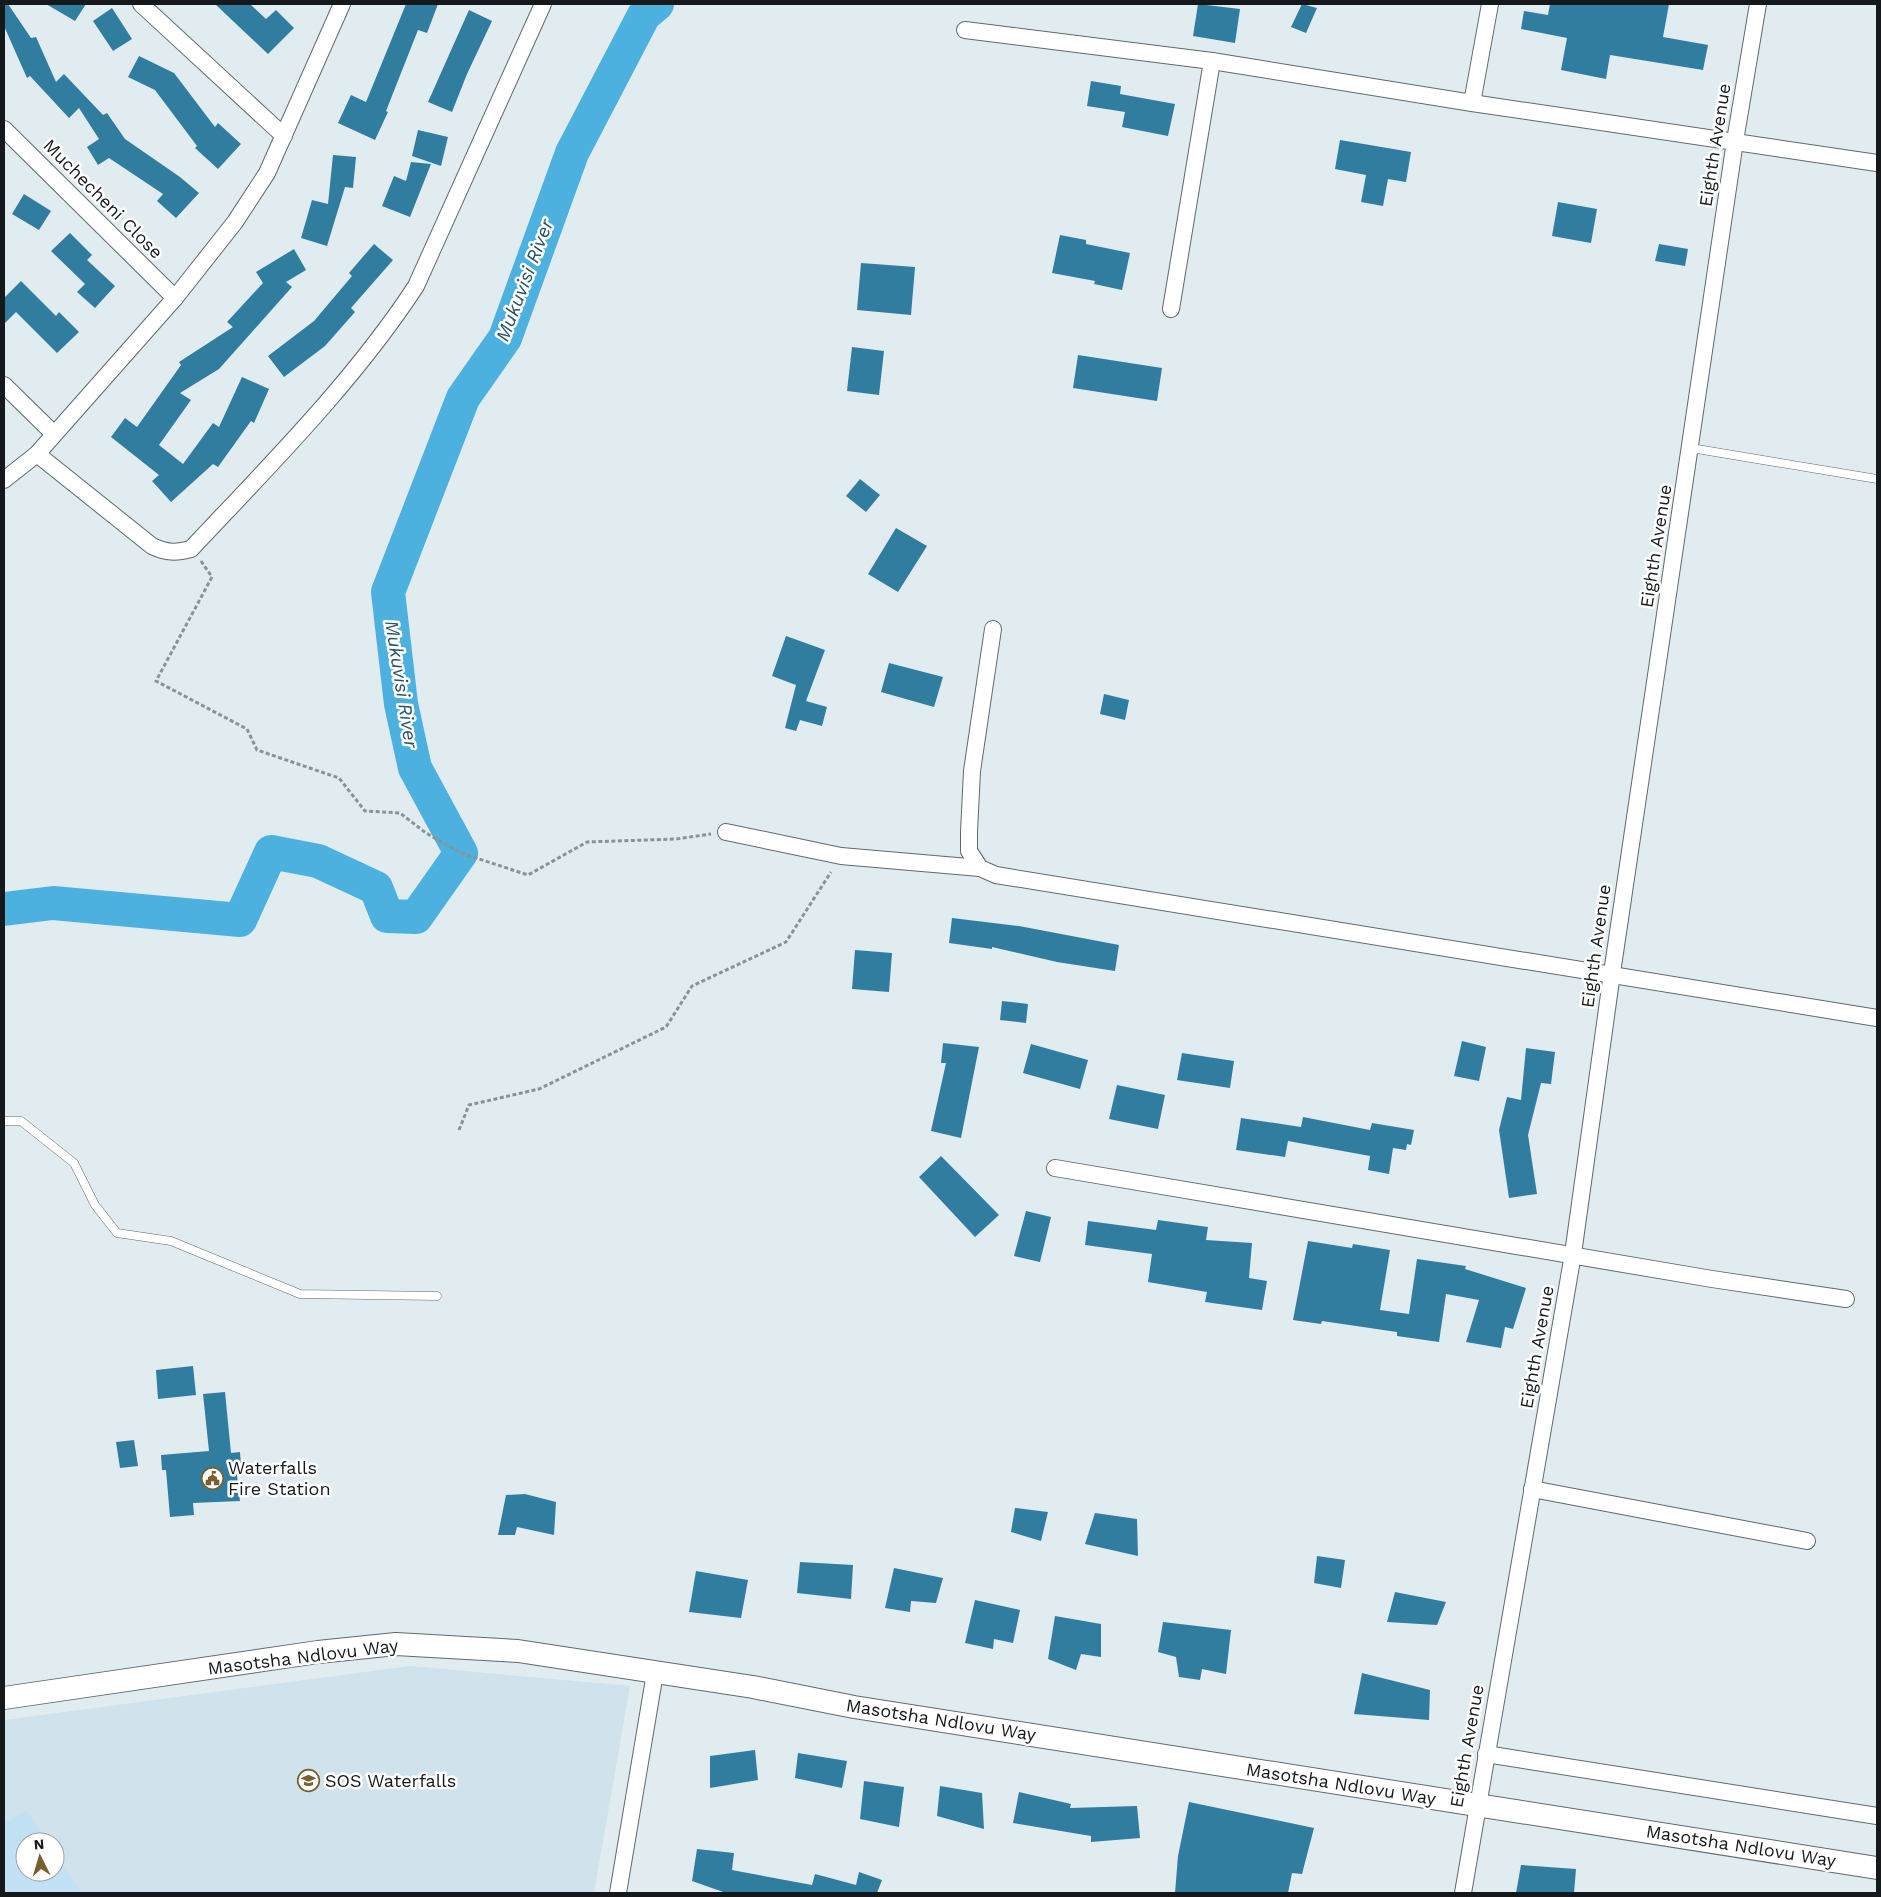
<svg xmlns="http://www.w3.org/2000/svg" width="1881" height="1897" font-family="'Work Sans',sans-serif">
  <style>
    .built { fill: #d0e2eb; fill-rule: evenodd }
    .green { fill: #c1e2f4 }
    .lines { fill: none; stroke-linecap: round; stroke-linejoin: round }
    .river { stroke: #4db1e0; stroke-width: 34 }
    .building { fill: #317da0 }
    .lane-casing { stroke: #60696e; stroke-width: 9 }
    .street-casing { stroke: #60696e; stroke-width: 18 }
    .secondary-casing { stroke: #60696e; stroke-width: 24 }
    .path { stroke: #8a9296; stroke-width: 3; stroke-dasharray: 4 2.5; stroke-linecap: butt }
    .lane { stroke: #fff; stroke-width: 8 }
    .street { stroke: #fff; stroke-width: 16 }
    .secondary { stroke: #fff; stroke-width: 22 }
    .labels { text-anchor: middle; stroke-width: 5; stroke-linejoin: round; paint-order: stroke }
    .street-label { font-size: 18px; fill: #15191b; stroke: #fff }
    .poi-label { font-size: 18px; fill: #15191b; stroke: #fff; text-anchor: start }
    .water-label { font-size: 19px; font-style: italic; fill: #285266; stroke: #fff }
  </style>
  <rect width="100%" height="100%" fill="#e1ecf1"/>
  <path class="built" d="M410,1666L630,1686L594,1893H4V1720ZM25,1842H55V1872H25Z"/>
  <polygon class="green" points="26,1810 47,1842 25,1842 25,1872 55,1872 55,1853 81,1893 4,1893 4,1824"/>
  <g class="lines">
    <polyline class="river" points="4,909 53,903 240,920 271,852 318,861 376,888 387,916 416,917 461,853 415,768 401,704 388,592 463,398 505,338 572,153 644,15 657,4"/>
  </g>
  <g class="building">
    <polygon points="4,4 8,4 31,38 36,37 56,82 64,74 103,115 107,113 125,139 180,177 199,193 176,218 157,201 163,194 109,158 98,165 87,147 99,139 79,108 69,118 30,76 27,78 4,26"/>
    <polygon points="46,4 86,4 75,21"/>
    <polygon points="215,4 250,4 266,19 276,10 294,28 268,54"/>
    <polygon points="406,4 438,4 427,33 418,30 386,111 388,112 375,140 338,123 351,95 366,102"/>
    <polygon points="1198,4 1240,9 1235,43 1193,36"/>
    <polygon points="1302,4 1317,8 1306,33 1291,27"/>
    <polygon points="1550,4 1669,4 1663,37 1708,45 1703,70 1610,55 1606,79 1561,70 1567,38 1521,29 1524,11 1548,15"/>
    <polygon points="112,8 132,39 113,51 93,21"/>
    <polygon points="469,10 492,21 467,74 452,112 428,102"/>
    <polygon points="139,56 174,73 215,127 218,123 241,144 218,169 195,148 197,146 155,90 128,77"/>
    <polygon points="1091,81 1121,86 1120,94 1175,104 1168,136 1122,127 1125,112 1087,106"/>
    <polygon points="418,130 448,137 441,166 412,156"/>
    <polygon points="1340,140 1411,152 1406,182 1388,179 1383,206 1361,202 1366,175 1335,169"/>
    <polygon points="333,155 356,157 353,188 345,187 327,246 301,238 312,200 328,204"/>
    <polygon points="411,162 431,164 410,217 382,206 394,176 406,181"/>
    <polygon points="24,194 51,211 39,230 12,214"/>
    <polygon points="1558,202 1597,209 1591,243 1552,236"/>
    <polygon points="70,233 92,255 87,260 115,286 95,308 77,292 85,284 51,251"/>
    <polygon points="1060,235 1086,240 1086,244 1130,253 1122,290 1094,284 1095,281 1052,273"/>
    <polygon points="374,244 393,260 351,308 355,312 325,346 284,377 268,356 314,321 352,276 349,273"/>
    <polygon points="1659,244 1688,249 1685,266 1655,261"/>
    <polygon points="294,249 306,270 286,282 292,287 219,369 180,393 191,400 159,445 183,464 213,423 219,427 242,377 269,389 254,423 251,421 218,467 213,464 171,502 152,481 159,475 111,437 125,418 137,427 181,365 179,362 233,327 227,322 263,283 256,272"/>
    <polygon points="861,263 915,267 911,315 857,310"/>
    <polygon points="21,281 56,316 59,312 79,332 57,353 16,312 4,324 4,298"/>
    <polygon points="852,347 884,351 879,395 847,391"/>
    <polygon points="1078,355 1162,368 1157,401 1073,388"/>
    <polygon points="860,479 880,495 866,512 846,496"/>
    <polygon points="896,528 927,546 898,592 868,574"/>
    <polygon points="786,636 825,650 806,701 827,707 822,726 800,720 796,731 785,728 796,685 772,676"/>
    <polygon points="889,663 943,677 934,707 881,692"/>
    <polygon points="1104,694 1129,700 1125,720 1100,714"/>
    <polygon points="952,918 1019,926 1119,945 1115,971 1057,962 992,947 992,949 949,943"/>
    <polygon points="855,950 892,953 889,992 852,989"/>
    <polygon points="1002,1001 1028,1004 1026,1023 1000,1020"/>
    <polygon points="1462,1041 1486,1047 1479,1081 1454,1076"/>
    <polygon points="943,1043 979,1047 961,1138 931,1131 946,1063 941,1063"/>
    <polygon points="1031,1044 1088,1060 1080,1089 1023,1073"/>
    <polygon points="1526,1048 1555,1052 1551,1084 1541,1083 1528,1135 1537,1194 1509,1198 1499,1130 1507,1097 1521,1100"/>
    <polygon points="1182,1053 1234,1061 1230,1088 1177,1080"/>
    <polygon points="1117,1085 1165,1095 1158,1129 1109,1119"/>
    <polygon points="1303,1117 1370,1130 1372,1123 1414,1130 1411,1145 1407,1144 1406,1150 1393,1148 1389,1174 1368,1170 1370,1156 1288,1141 1285,1157 1236,1150 1241,1118 1301,1127"/>
    <polygon points="941,1156 999,1215 975,1237 919,1177"/>
    <polygon points="1026,1211 1051,1217 1040,1262 1014,1256"/>
    <polygon points="1158,1220 1208,1227 1206,1240 1252,1243 1249,1278 1267,1281 1262,1310 1205,1302 1207,1292 1148,1282 1152,1254 1085,1245 1088,1221 1156,1230"/>
    <polygon points="1308,1241 1352,1248 1353,1244 1390,1250 1380,1310 1409,1314 1417,1259 1466,1266 1465,1269 1526,1288 1513,1329 1505,1327 1501,1348 1466,1342 1479,1300 1446,1294 1439,1342 1397,1336 1397,1332 1322,1321 1321,1324 1293,1320"/>
    <polygon points="193,1366 196,1395 158,1399 156,1370"/>
    <polygon points="225,1392 231,1453 240,1452 241,1466 236,1467 240,1501 193,1503 194,1515 170,1517 166,1470 162,1470 161,1455 209,1451 203,1394"/>
    <polygon points="134,1440 138,1466 120,1468 116,1442"/>
    <polygon points="525,1494 556,1502 554,1535 517,1527 515,1535 498,1535 506,1495"/>
    <polygon points="1015,1508 1048,1512 1041,1541 1011,1532"/>
    <polygon points="1095,1513 1137,1519 1138,1556 1085,1544"/>
    <polygon points="1317,1556 1345,1560 1341,1588 1314,1583"/>
    <polygon points="800,1562 853,1565 851,1599 797,1593"/>
    <polygon points="894,1568 943,1578 936,1603 911,1601 910,1612 885,1608"/>
    <polygon points="696,1571 748,1580 741,1618 689,1612"/>
    <polygon points="1395,1592 1446,1602 1437,1625 1387,1622"/>
    <polygon points="975,1600 1020,1610 1013,1643 994,1639 993,1649 965,1643"/>
    <polygon points="1055,1616 1101,1624 1101,1657 1081,1654 1076,1670 1048,1659"/>
    <polygon points="1163,1622 1231,1630 1226,1674 1202,1669 1200,1680 1179,1677 1176,1657 1158,1652"/>
    <polygon points="1362,1673 1430,1690 1429,1720 1354,1714"/>
    <polygon points="755,1750 758,1780 710,1788 710,1756"/>
    <polygon points="798,1753 847,1761 842,1788 795,1778"/>
    <polygon points="864,1781 904,1787 899,1827 860,1819"/>
    <polygon points="940,1786 982,1793 984,1829 937,1816"/>
    <polygon points="1019,1792 1071,1804 1070,1808 1137,1806 1140,1838 1091,1842 1091,1836 1013,1823"/>
    <polygon points="1189,1802 1314,1828 1302,1874 1292,1873 1288,1893 1175,1893 1178,1856"/>
    <polygon points="697,1849 734,1853 732,1870 812,1885 815,1874 856,1885 859,1872 882,1880 877,1893 726,1893 692,1881"/>
    <polygon points="1521,1865 1576,1869 1574,1893 1516,1893"/>
  </g>
  <g class="lines">
    <defs>
      <g id="lane">
        <polyline points="1691,448 1877,479"/>
        <polyline points="4,1121 21,1121 74,1163 95,1205 117,1233 171,1241 300,1294 437,1296"/>
      </g>
      <g id="street">
        <polyline points="141,4 284,136"/>
        <polyline points="965,30 1212,61 1472,103 1877,163"/>
        <polyline points="1472,103 1490,4"/>
        <polyline points="4,129 175,298"/>
        <polyline points="1171,309 1212,61"/>
        <polyline points="4,385 54,434"/>
        <path d="M37,454L152,546C167,553 176,553 191,549C269,466 354,381 416,286L543,4"/>
        <polyline points="4,480 37,454 175,298 235,222 267,173 342,4"/>
        <polyline points="993,629 972,771 969,832 969,851 980,868 996,875 1877,1018"/>
        <polyline points="726,832 841,856 980,868"/>
        <polyline points="1055,1168 1712,1279 1846,1299"/>
        <polyline points="1532,1489 1807,1541"/>
        <polyline points="1486,1754 1877,1816"/>
        <polyline points="618,1893 655,1673"/>
        <polyline points="1463,1893 1573,1254 1612,973 1735,141 1758,4"/>
      </g>
      <polyline id="secondary" points="4,1698 318,1652 396,1644 518,1651 753,1687 854,1707 1877,1868"/>
    </defs>
    <use href="#lane" class="lane-casing"/>
    <use href="#street" class="street-casing"/>
    <use href="#secondary" class="secondary-casing"/>
    <g class="path">
      <polyline points="201,561 212,577 156,681 247,729 257,750 339,778 365,811 400,813 426,833 461,853 528,875 587,842 676,839 711,834"/>
      <polyline points="459,1130 469,1105 539,1089 666,1027 692,986 786,942 831,872"/>
    </g>
    <use href="#lane" class="lane"/>
    <use href="#street" class="street"/>
    <use href="#secondary" class="secondary"/>
  </g>
  <defs>
    <symbol id="civic-ring" viewBox="-11 -11 22 22"><circle r="9.5" fill="#fff" stroke="#775f30" stroke-width="1.5"/><path d="M-.6-6.5H3V-4.5H.6V-3L4-1V1h2V6H-6V1h2V-1L-.6-3ZM-1.2 2.5V6h2.4V2.5Z" fill="#775f30"/></symbol>
    <symbol id="school-ring" viewBox="-11 -11 22 22"><circle r="9.5" fill="#fff" stroke="#775f30" stroke-width="1.5"/><path d="M0-5L7-2L0 1L-7-2ZM-4 1L0 2.5L4 1V4Q0 6-4 4Z" fill="#775f30"/></symbol>
  </defs>
  <g fill-rule="evenodd">
    <use href="#civic-ring" x="200" y="1466" width="25" height="25"/>
    <use href="#school-ring" x="296" y="1768" width="25" height="25"/>
  </g>
  <g class="labels">
    <g class="street-label">
      <text transform="translate(1715 145) rotate(-81)" y="6">Eighth Avenue</text>
      <text transform="translate(103 199) rotate(45)" y="6">Muchecheni Close</text>
      <text transform="translate(1656 546) rotate(-81)" y="6">Eighth Avenue</text>
      <text transform="translate(1596 946) rotate(-82)" y="6">Eighth Avenue</text>
      <text transform="translate(1537 1347) rotate(-80)" y="6">Eighth Avenue</text>
      <text transform="translate(303 1657) rotate(-7)" y="6">Masotsha Ndlovu Way</text>
      <text transform="translate(941 1720) rotate(9)" y="6">Masotsha Ndlovu Way</text>
      <text transform="translate(1467 1746) rotate(-80)" y="6">Eighth Avenue</text>
      <text transform="translate(1341 1784) rotate(9)" y="6">Masotsha Ndlovu Way</text>
      <text transform="translate(1741 1846) rotate(9)" y="6">Masotsha Ndlovu Way</text>
    </g>
    <g class="poi-label">
      <text x="228" y="1474">Waterfalls<tspan x="228" dy="21">Fire Station</tspan></text>
      <text x="325" y="1787">SOS Waterfalls</text>
    </g>
    <g class="water-label">
      <text transform="translate(524 280) rotate(-69)" y="7">Mukuvisi River</text>
      <text transform="translate(402 684) rotate(81)" y="7">Mukuvisi River</text>
    </g>
  </g>
  <rect width="1881" height="1897" fill="none" stroke="#15191b" stroke-width="10"/>
  <g transform="translate(40 1857) rotate(355)"><circle r="24" fill="#ffffff" stroke="#a1a3a4"/>
  <path d="M0-4L9 19L0 12L-9 19Z" fill="#775f30"/>
  <text y="-8" font-size="14" font-weight="bold" text-anchor="middle" fill="#15191b">N</text>
  </g>
</svg>
